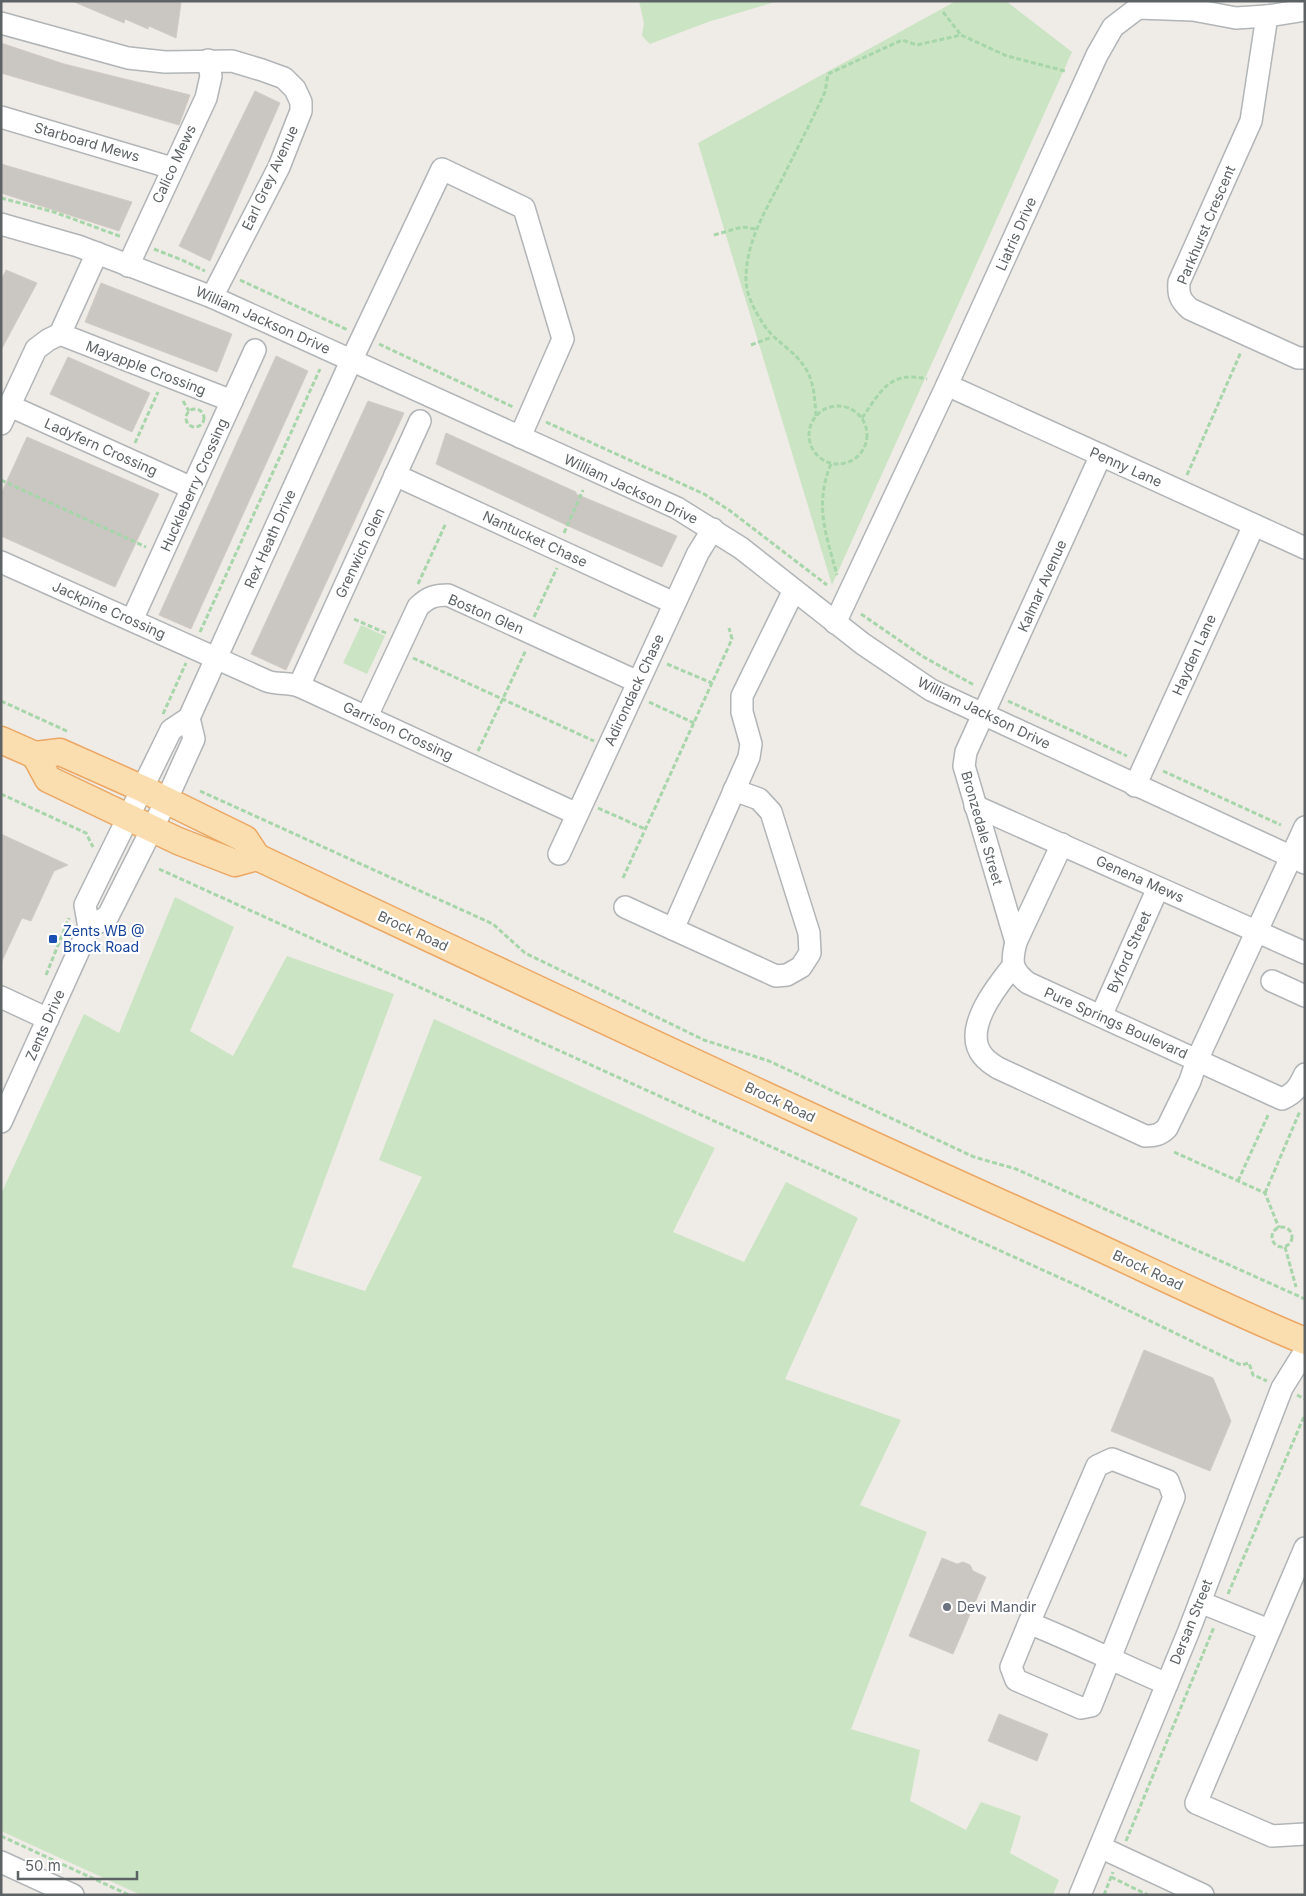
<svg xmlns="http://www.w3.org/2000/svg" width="1306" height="1896" font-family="Inter,sans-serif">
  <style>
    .green { fill: #cbe5c4 }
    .building { fill: #cac6c2; stroke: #d3cbc4 }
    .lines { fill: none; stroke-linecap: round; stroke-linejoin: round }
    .minor-casing { stroke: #b1b5b7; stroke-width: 24 }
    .major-casing { stroke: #eba763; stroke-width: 29 }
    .path { stroke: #a7d6aa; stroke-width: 3; stroke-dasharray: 5 2.5; stroke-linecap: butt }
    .minor { stroke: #fff; stroke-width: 21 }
    .major { stroke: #fbdeaf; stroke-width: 26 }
    .transit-dot { fill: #1a4fb4; stroke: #fff; stroke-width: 2 }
    .worship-dot { fill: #6b7280; stroke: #fff; stroke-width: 2 }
    .labels { text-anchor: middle; stroke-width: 4.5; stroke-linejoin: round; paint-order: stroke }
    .street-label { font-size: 14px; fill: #5d6365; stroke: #fff }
    .transit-label { font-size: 14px; fill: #164399; stroke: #fff; text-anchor: start }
    .worship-label { font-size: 14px; fill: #5b616d; stroke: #fff; text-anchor: start }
  </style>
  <rect width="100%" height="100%" fill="#efebe6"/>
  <g class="green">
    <polygon points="639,1 778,1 708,22 650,44 642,36 644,23"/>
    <polygon points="956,1 1006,1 1072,52 832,585 698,143"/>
    <polygon points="361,625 385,636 367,674 343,663"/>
    <polygon points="175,897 234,927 190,1031 233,1056 287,956 394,994 292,1267 365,1291 422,1177 379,1160 434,1019 715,1148 673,1232 744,1262 786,1182 858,1218 785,1379 901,1420 860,1505 927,1532 851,1729 920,1750 910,1801 966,1830 981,1802 1021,1816 1010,1853 1059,1880 1053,1895 141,1895 1,1831 1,1194 84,1014 119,1033"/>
  </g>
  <g class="building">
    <polygon points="72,1 173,1 181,3 176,38 149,26 148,29 125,19 124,23"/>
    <polygon points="1,43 64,64 190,95 179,125 1,73"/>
    <polygon points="255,91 280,103 210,261 179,246"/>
    <polygon points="1,164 132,202 119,231 1,193"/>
    <polygon points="6,270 37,283 1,350 1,280"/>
    <polygon points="101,283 232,334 217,372 85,322"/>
    <polygon points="276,356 308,371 191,629 159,615"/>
    <polygon points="68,357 150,393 132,432 50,394"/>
    <polygon points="368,401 404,413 286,670 251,654"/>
    <polygon points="446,433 576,492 576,494 677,536 662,567 577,530 436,464"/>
    <polygon points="27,437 159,494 115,587 1,536 1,494"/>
    <polygon points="1,834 68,865 54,871 31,921 22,918 1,963"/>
    <polygon points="1144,1350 1213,1378 1231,1421 1210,1471 1111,1431"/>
    <polygon points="942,1558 957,1564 963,1562 970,1565 973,1571 986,1577 953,1654 909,1636"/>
    <polygon points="999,1714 1048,1734 1037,1761 988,1741"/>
  </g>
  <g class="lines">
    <defs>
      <g id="minor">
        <path d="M1267,16L1251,121L1179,282C1178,295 1180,300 1190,309L1298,358H1305"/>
        <polyline points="1,23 128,58 165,62 232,61 262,70 284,78 295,89 301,102 301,111 279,167 212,297"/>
        <polyline points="1,117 172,168"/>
        <polyline points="1,224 78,246 212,297 677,508 741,548 863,644 931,690 1305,863"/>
        <polyline points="128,266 206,98 211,76 208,60"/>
        <polyline points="60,334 232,401"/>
        <polyline points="947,385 1305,548"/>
        <polyline points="10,406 192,488"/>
        <polyline points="1,424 36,349 48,340 60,334 97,253"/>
        <polyline points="395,475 674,603"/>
        <path d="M1,562L267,681C278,685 288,682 299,686L577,814"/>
        <polyline points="132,620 255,350"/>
        <polyline points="835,623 947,385 1097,55 1113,27 1138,8 1193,10 1236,18 1267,16 1305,10"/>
        <polyline points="299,686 420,421"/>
        <path d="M367,716L418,607C428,597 435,595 448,595L638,682"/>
        <polyline points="1135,786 1254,525"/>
        <polyline points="975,806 1305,953"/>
        <path d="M1062,844L1016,942C1011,962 1011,970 1028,983L1282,1099C1295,1093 1299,1087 1305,1074"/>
        <polyline points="559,854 698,553 713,529"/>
        <polyline points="625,907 673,929 749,757 751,744 742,712 742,696 794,590"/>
        <polyline points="89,928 108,916 166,801 194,739 189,718"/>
        <polyline points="673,929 776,976 787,975 801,967 810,953 809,933 771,812 759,799 734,790"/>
        <polyline points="1016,942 964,766 966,752 1101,455"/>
        <path d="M1013,966C997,986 961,1030 983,1056C987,1061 993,1065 998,1068L1145,1136C1155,1136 1160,1135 1167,1128L1190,1081L1197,1060L1305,827"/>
        <polyline points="1272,981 1305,996"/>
        <polyline points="1,997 48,1019"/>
        <polyline points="1101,1016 1158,888"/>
        <polyline points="1,1122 89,928 85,905 171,730 189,718 352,359 442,169 524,208 563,339 520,437"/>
        <polyline points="1305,1548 1196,1803 1272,1836 1305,1834"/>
        <polyline points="1200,1602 1269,1630"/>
        <path d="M1029,1623L1097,1466L1112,1459L1168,1481L1174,1497L1091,1706L1081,1708L1016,1680L1011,1667L1029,1623C1076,1642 1120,1664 1167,1684"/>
        <polyline points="1100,1847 1203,1895"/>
        <polyline points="1,1862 73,1895"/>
        <polyline points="1080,1895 1188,1633 1282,1388 1305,1351"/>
      </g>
      <g id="major">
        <path d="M1,740L35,755L60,752L143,789L245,839L257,857C518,980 778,1103 1041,1221C1129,1260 1215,1304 1305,1341"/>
        <polyline points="35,755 48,779 178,841 235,863 257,857"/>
      </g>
    </defs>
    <use href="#minor" class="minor-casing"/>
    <use href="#major" class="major-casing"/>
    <g class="path">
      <polyline points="943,12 961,35"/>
      <polyline points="1,198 54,212 122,237"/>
      <polyline points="714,235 742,227 756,229"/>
      <polyline points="154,249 182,260 205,271"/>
      <polyline points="240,280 348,330"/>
      <polyline points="379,344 513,407"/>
      <polyline points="751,345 772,337"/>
      <polyline points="183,401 189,411"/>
      <circle cx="838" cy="435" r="29"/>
      <circle cx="195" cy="418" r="9"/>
      <path d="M816,416C814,386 813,370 788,349C780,342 773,337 766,328C756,313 745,295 746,276C747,241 765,211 781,181C796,151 811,122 825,92L828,74L902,40L917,45L961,35L1007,56L1065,71"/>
      <path d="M862,418C881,391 890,370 927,379"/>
      <polyline points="546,422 704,494 729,510 827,585"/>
      <polyline points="135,443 158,392"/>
      <path d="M831,464C814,505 826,534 837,575"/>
      <polyline points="1187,475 1241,352"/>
      <polyline points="1,480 146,547"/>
      <polyline points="564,533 583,490"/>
      <polyline points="418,584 446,523"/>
      <polyline points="861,614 922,656 974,685"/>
      <polyline points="534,617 557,568"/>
      <polyline points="354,619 386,633"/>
      <polyline points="200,632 320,369"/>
      <polyline points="413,658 594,741"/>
      <polyline points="667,664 712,683"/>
      <polyline points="1,701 69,732"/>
      <polyline points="1008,701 1127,756"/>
      <polyline points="649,702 694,723"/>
      <polyline points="163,714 186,663"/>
      <polyline points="478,751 526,650"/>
      <polyline points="1163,771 1281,825"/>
      <polyline points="200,791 493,924 525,953 704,1040 769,1061 974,1157 1016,1169 1305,1299"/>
      <polyline points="1,794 86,833 93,847"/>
      <polyline points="598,808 645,829"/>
      <polyline points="159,869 1078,1286 1241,1365 1249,1363 1253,1375 1267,1381"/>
      <polyline points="623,878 732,639 729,628"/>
      <polyline points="46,975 69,918"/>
      <polyline points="1174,1152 1265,1193 1279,1228"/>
      <polyline points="1238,1181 1269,1113"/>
      <polyline points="1265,1193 1300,1111"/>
      <circle cx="1282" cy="1237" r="10"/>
      <polyline points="1285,1247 1296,1287"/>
      <polyline points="1297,1395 1305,1399"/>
      <polyline points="1228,1594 1305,1414"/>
      <polyline points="1,1836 129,1895"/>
      <polyline points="1126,1841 1214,1627"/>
      <polyline points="1111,1877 1148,1895"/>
      <polyline points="1104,1895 1113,1872"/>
    </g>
    <use href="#minor" class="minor"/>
    <use href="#major" class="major"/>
  </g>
  <rect class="transit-dot" x="48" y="934" width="10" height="10" rx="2.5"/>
  <circle class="worship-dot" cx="947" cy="1607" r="5"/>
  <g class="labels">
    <g class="street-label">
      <text transform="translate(87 142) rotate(16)" y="5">Starboard Mews</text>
      <text transform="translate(174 164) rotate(-65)" y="5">Calico Mews</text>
      <text transform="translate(270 178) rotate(-65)" y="5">Earl Grey Avenue</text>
      <text transform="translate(1206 225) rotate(-67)" y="5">Parkhurst Crescent</text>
      <text transform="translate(1016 234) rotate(-66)" y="5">Liatris Drive</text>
      <text transform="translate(263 320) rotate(24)" y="5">William Jackson Drive</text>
      <text transform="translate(146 368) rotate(21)" y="5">Mayapple Crossing</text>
      <text transform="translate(101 447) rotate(24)" y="5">Ladyfern Crossing</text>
      <text transform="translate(1126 467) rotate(24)" y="5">Penny Lane</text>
      <text transform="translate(194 485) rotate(-66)" y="5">Huckleberry Crossing</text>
      <text transform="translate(631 489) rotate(25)" y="5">William Jackson Drive</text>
      <text transform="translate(270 539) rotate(-66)" y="5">Rex Heath Drive</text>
      <text transform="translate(535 539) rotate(25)" y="5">Nantucket Chase</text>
      <text transform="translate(360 553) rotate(-65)" y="5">Grenwich Glen</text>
      <text transform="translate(1042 586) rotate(-66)" y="5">Kalmar Avenue</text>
      <text transform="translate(109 610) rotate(24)" y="5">Jackpine Crossing</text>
      <text transform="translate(486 614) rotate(23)" y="5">Boston Glen</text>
      <text transform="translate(1194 655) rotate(-66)" y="5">Hayden Lane</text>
      <text transform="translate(634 690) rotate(-65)" y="5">Adirondack Chase</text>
      <text transform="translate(984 713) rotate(26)" y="5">William Jackson Drive</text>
      <text transform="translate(398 731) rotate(25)" y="5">Garrison Crossing</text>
      <text transform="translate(982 828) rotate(74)" y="5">Bronzedale Street</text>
      <text transform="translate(1140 879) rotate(24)" y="5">Genena Mews</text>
      <text transform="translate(413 931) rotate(25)" y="5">Brock Road</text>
      <text transform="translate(1129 952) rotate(-66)" y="5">Byford Street</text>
      <text transform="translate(1116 1023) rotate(24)" y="5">Pure Springs Boulevard</text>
      <text transform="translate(45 1025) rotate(-66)" y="5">Zents Drive</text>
      <text transform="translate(780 1102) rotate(25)" y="5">Brock Road</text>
      <text transform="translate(1148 1270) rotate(25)" y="5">Brock Road</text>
      <text transform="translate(1191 1622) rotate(-68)" y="5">Dersan Street</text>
    </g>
    <g class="transit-label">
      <text x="63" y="936">Zents WB @<tspan x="63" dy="16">Brock Road</tspan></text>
    </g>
    <g class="worship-label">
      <text x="957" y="1612">Devi Mandir</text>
    </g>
  </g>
  <rect width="1306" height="1896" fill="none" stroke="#5d6365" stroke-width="5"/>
  <path d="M18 1871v8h119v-8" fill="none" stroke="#5d6365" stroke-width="2.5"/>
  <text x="25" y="1871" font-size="15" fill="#5d6365" stroke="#ffffff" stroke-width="4" paint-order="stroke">50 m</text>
</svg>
